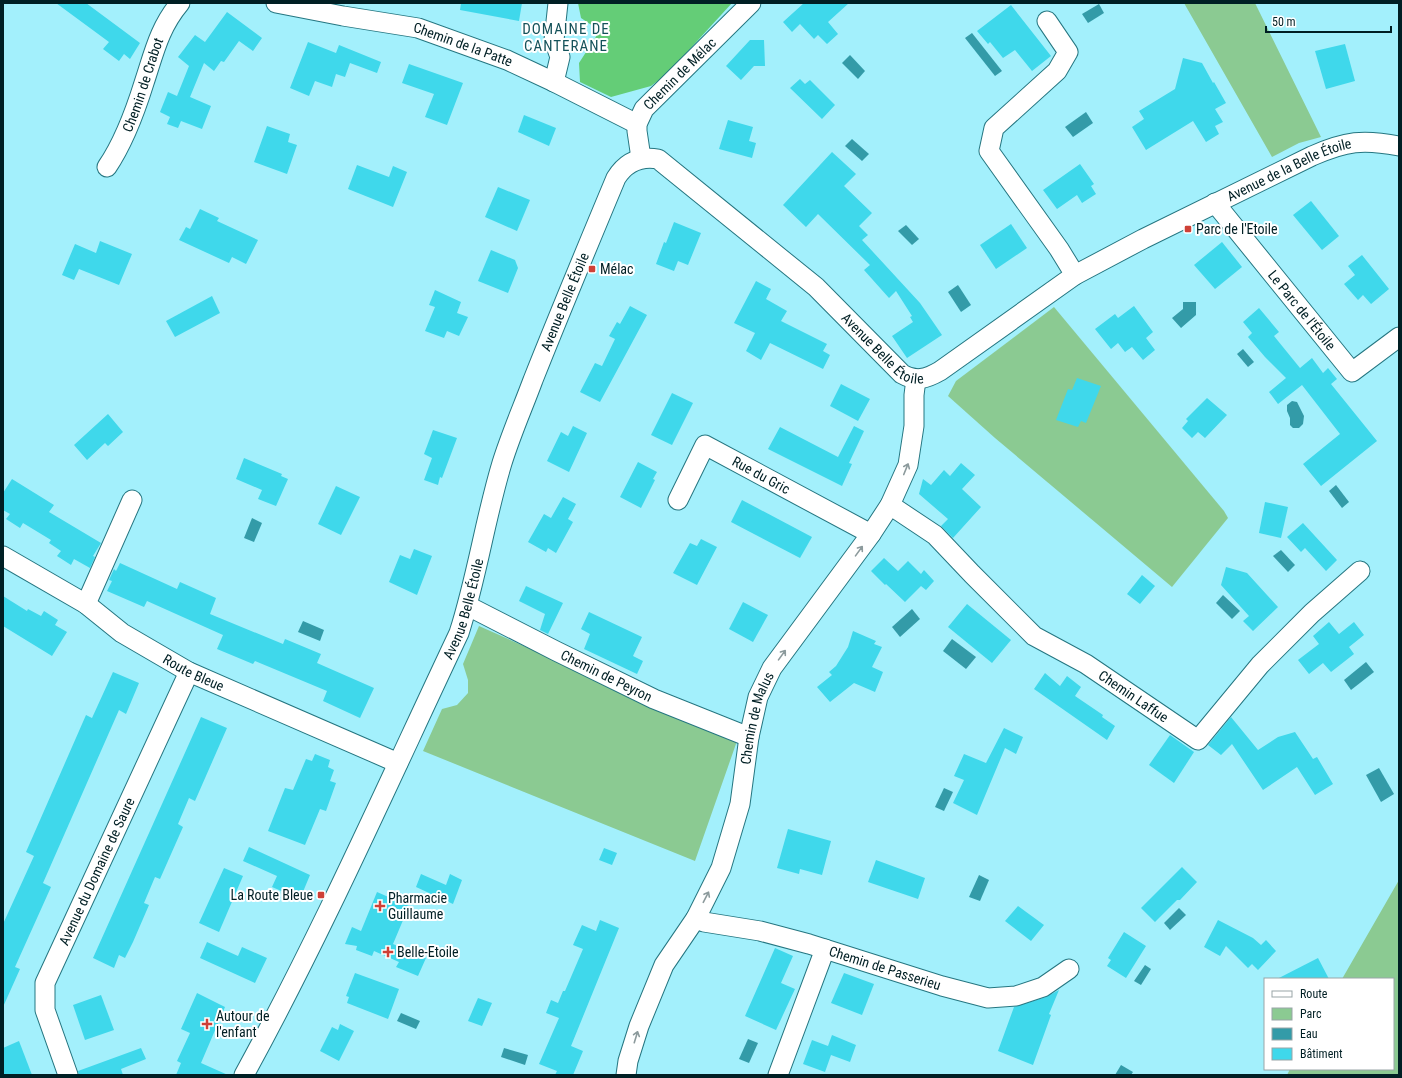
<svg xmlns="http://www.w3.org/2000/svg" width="1402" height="1078" font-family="'Roboto Condensed',sans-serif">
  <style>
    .green { fill: #8bca92 }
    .forest { fill: #64cd77 }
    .water { fill: #339ba8 }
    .building { fill: #3fd8eb }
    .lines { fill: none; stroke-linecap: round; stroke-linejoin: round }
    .minor-casing { stroke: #257681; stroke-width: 21 }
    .minor { stroke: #fff; stroke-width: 19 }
    .oneway { stroke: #8c9a9c }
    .poi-dot { fill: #ce4037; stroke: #fff; stroke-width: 1.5 }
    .labels { text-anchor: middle; stroke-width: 4; stroke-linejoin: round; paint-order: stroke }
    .street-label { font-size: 14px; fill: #001f24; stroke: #fff }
    .poi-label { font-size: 14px; fill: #001f24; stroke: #fff; text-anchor: start }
    .neighbourhood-label { font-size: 15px; letter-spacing: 1px; fill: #14525a; stroke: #fff }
  </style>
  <rect width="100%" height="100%" fill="#a3f0fc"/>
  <g class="green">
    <polygon points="1184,3 1255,3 1321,137 1299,143 1272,157"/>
    <polygon points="1054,307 1224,511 1228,518 1172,587 995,438 948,396 956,381"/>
    <polygon points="479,626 737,741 695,861 423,751 442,709 457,705 468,693 468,680 463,664"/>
    <polygon points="1399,880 1399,1075 1287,1075 1290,1069 1393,1069 1393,979 1342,979"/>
  </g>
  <polygon class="forest" points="578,3 732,3 667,74 651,86 611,97 580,82 579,63 597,35 596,28 581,18"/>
  <g class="water">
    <polygon points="1099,4 1104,13 1088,23 1082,14"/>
    <polygon points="972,33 1002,71 995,76 965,38"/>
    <polygon points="850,55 865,71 858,79 842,63"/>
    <polygon points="1086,112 1093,123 1073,137 1065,127"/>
    <polygon points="852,139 869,154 862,161 845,146"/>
    <polygon points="906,225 919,239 912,245 898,231"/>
    <polygon points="958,285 971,305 961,312 948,292"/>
    <polygon points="1183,302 1196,302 1196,315 1181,328 1172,318 1183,309"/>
    <polygon points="1243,349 1254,362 1248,367 1237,354"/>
    <polygon points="1292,401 1297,402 1304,416 1303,424 1299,428 1293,428 1290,425 1290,418 1287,411 1287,405"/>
    <polygon points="1336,485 1349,502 1342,508 1329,491"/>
    <polygon points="252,518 262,523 254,542 244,538"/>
    <polygon points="1281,550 1295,565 1288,572 1273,556"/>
    <polygon points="1223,595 1240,611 1232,619 1216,603"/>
    <polygon points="912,609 920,619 900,637 892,627"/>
    <polygon points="303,621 324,630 320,641 298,632"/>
    <polygon points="952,639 976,657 966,669 943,651"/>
    <polygon points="1366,662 1374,672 1351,690 1344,680"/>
    <polygon points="1379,768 1394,794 1381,802 1366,775"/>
    <polygon points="944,788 953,792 944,811 935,807"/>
    <polygon points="979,875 989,880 980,901 969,897"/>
    <polygon points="1179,908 1186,915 1170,930 1164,923"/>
    <polygon points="1145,965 1151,969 1141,985 1134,981"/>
    <polygon points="401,1013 420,1021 416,1029 397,1021"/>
    <polygon points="748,1039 758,1043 749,1063 739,1059"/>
    <polygon points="504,1048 528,1055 525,1065 501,1057"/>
    <polygon points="1121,1065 1133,1072 1131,1075 1115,1075"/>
  </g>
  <g class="building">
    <polygon points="56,3 86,3 140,43 130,59 124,54 119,61 103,49 109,42"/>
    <polygon points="461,3 522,3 519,21 460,10"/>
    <polygon points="804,3 849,3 828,22 838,34 827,44 818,35 814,39 800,24 792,32 783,22"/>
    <polygon points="1011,5 1051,56 1032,71 1015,50 1003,58 990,42 988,44 977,31"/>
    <polygon points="227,12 262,38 253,51 239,41 224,62 221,61 214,71 204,63 190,97 211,106 202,129 181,121 178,128 167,124 170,117 160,112 168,92 177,96 189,66 178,57 195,35 205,42"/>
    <polygon points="750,40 764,40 765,66 754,66 741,80 726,66"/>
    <polygon points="308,42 336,53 339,45 381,62 377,73 350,63 345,77 336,74 332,87 315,81 309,96 290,88"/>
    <polygon points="1345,44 1355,81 1326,89 1315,51"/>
    <polygon points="1183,58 1202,63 1213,83 1214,82 1226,103 1215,109 1223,122 1215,126 1219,134 1206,142 1193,121 1146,150 1132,127 1144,119 1139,111 1175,89"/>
    <polygon points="409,64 463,83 447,125 425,117 434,94 402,83"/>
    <polygon points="800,79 805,84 810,80 835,105 822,119 790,88"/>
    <polygon points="524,115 556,128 549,146 518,132"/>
    <polygon points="728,120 753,127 749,141 756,143 752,158 719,149"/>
    <polygon points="267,126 290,134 288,142 297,145 287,174 254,162"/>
    <polygon points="832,152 856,174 844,186 872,213 859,226 868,235 862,240 920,303 942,335 907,358 892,336 913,322 910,317 912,316 896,291 889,298 864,270 870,265 818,214 806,227 783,205"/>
    <polygon points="1080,164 1094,184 1091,186 1096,194 1082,203 1077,195 1057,209 1043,190"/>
    <polygon points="357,165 389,177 393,166 407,172 393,207 348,189"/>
    <polygon points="498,187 530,200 517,231 485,217"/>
    <polygon points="1311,201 1339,236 1322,250 1293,215"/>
    <polygon points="200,209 219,218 217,221 258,240 246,264 232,257 229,263 179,240 186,227 190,229"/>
    <polygon points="674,222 701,233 688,265 678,261 674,271 656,264 664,242 666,243"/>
    <polygon points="1011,224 1027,248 996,269 980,245"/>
    <polygon points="100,241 132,254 119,285 79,269 74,280 62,275 75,244 96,253"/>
    <polygon points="1222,242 1242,267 1215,289 1194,265"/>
    <polygon points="491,250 515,260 518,268 508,293 478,281"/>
    <polygon points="1362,255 1389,289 1371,304 1363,295 1358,300 1344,284 1355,275 1348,266"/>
    <polygon points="756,281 771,289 766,299 787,311 781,321 827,344 823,351 830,355 823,369 770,343 761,360 746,351 755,333 734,323"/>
    <polygon points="435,290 461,302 457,313 468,317 459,336 447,331 444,338 425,331 435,307 429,305"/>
    <polygon points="212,296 220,313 175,337 166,321"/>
    <polygon points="630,306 647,315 600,402 580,392 595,363 602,366 615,339 609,336 617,322 620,324"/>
    <polygon points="1134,306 1153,332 1146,338 1155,350 1143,360 1132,347 1125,352 1118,343 1111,349 1095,329 1115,314 1118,318"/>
    <polygon points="1259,308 1279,332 1274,336 1300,368 1312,358 1323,373 1328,368 1337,379 1331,384 1377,441 1321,486 1303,464 1340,434 1302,385 1278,404 1269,392 1286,378 1265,357 1248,337 1252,333 1243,322"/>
    <polygon points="1077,378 1101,386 1086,423 1081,421 1078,427 1056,420 1068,389 1072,390"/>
    <polygon points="841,384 870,399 858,421 830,406"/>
    <polygon points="672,393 693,403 672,445 651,435"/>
    <polygon points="1207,398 1227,415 1205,438 1198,432 1192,438 1182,428 1188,421 1186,419"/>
    <polygon points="108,414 123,432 108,446 105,443 87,460 74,445"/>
    <polygon points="573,426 587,433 569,472 547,461 561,432 568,436"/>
    <polygon points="854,426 864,431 849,463 852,464 842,486 768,449 780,427 838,457"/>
    <polygon points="433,430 457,438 442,478 440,477 438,485 424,480 432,458 424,454"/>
    <polygon points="244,458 282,474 281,476 288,479 276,506 258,499 262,490 236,479"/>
    <polygon points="638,462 657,472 653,479 655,480 641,508 620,497"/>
    <polygon points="961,463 975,475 962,489 981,507 953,538 941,526 948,519 919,494 923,479 931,485 944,470 950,476"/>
    <polygon points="12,479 54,505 49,512 101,543 93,556 95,557 90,568 74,559 71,565 57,556 61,551 49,543 51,540 23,523 20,528 6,519 10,514 3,510 3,493"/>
    <polygon points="336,486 360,497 341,535 318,524"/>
    <polygon points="563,497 576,504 568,519 573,522 556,553 548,548 546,552 528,542 544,514 551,518"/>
    <polygon points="742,500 812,537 800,558 731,522"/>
    <polygon points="1265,502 1288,507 1281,538 1259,533"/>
    <polygon points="1303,523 1337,560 1326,571 1305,548 1301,552 1287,537"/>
    <polygon points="701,539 717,547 697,585 673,573 690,543 697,546"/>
    <polygon points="414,549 432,556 417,595 389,582 400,555 410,559"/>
    <polygon points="884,558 898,571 908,561 921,574 924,570 934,581 926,590 921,586 905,602 886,584 885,585 871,571"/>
    <polygon points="120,563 177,589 180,582 216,598 210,614 283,644 285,639 321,654 317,663 374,688 360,718 323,701 327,691 255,661 253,664 217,649 223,635 147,601 144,607 107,591 112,581 109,580 114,569 116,571"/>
    <polygon points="1226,567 1247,573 1278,607 1253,631 1243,621 1249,616 1221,585"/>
    <polygon points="1142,575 1155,586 1140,604 1127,594"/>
    <polygon points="526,586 563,603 548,634 540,630 545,614 519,601"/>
    <polygon points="3,596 27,611 28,609 41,616 44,611 58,620 55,625 67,632 52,656 3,626"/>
    <polygon points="743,602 768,615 753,642 729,629"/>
    <polygon points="967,604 1011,640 992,663 948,627"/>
    <polygon points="589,612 642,637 633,656 643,661 637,674 584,649 590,634 581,629"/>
    <polygon points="1329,622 1339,634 1354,622 1364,635 1349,647 1354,654 1331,672 1323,663 1309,674 1298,660 1319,644 1313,636"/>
    <polygon points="853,631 876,641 874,644 882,647 872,667 883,672 875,692 854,683 830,702 817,687 832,675 829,672 836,666 848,647"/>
    <polygon points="113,672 139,683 126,714 119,710 43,883 51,887 15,967 20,969 3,1007 3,924 34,856 26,852 86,715 92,718"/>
    <polygon points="1045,673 1060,686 1067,676 1081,687 1075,696 1103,715 1102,717 1115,726 1107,740 1034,689"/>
    <polygon points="201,717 227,728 195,801 189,798 178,824 183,827 160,879 155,877 144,903 149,905 133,942 125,958 119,955 114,968 93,958"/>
    <polygon points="1231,717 1258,750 1278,737 1295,732 1313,759 1317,757 1333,784 1315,795 1297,767 1263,790 1232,744 1221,755 1208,745"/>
    <polygon points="1004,728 1023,737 1016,754 1005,748 977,815 953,803 964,780 954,776 964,754 986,763"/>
    <polygon points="1170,735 1194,752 1174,783 1149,765"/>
    <polygon points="315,754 330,760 328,767 334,770 330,781 336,783 326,811 320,809 305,845 268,831 285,788 293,790 306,759 312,761"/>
    <polygon points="788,829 831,841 822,875 800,869 799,874 777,868"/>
    <polygon points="249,847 310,875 300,899 272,887 277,876 243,861"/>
    <polygon points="604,848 617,853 612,865 599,860"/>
    <polygon points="876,860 925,878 918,899 868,882"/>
    <polygon points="1182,867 1197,882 1180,900 1177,900 1155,922 1141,908"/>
    <polygon points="224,868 243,876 219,932 199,923"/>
    <polygon points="421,874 446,885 450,874 462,880 453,904 416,887"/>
    <polygon points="377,892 409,906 393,944 426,958 418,976 396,967 399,962 374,951 372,956 356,950 357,946 345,944 352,927 361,931"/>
    <polygon points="1018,906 1044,925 1031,941 1005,921"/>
    <polygon points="600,920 619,928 571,1046 583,1051 573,1075 555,1075 557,1071 539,1064 559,1018 546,1013 551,1000 558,1003 563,991 565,991 583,949 573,945 582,925 596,931"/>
    <polygon points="1218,920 1253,938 1261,945 1266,940 1276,951 1258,970 1252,964 1248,968 1226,946 1220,956 1204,947"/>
    <polygon points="1124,932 1146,946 1126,978 1107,966 1111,960 1108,958"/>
    <polygon points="207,942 238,956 242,947 267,958 255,983 200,958"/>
    <polygon points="775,948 793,956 781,983 795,989 776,1030 745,1016"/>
    <polygon points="1318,958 1329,979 1277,979"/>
    <polygon points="355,973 399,989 388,1019 347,1003 349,997 346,996"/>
    <polygon points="844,973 874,984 862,1015 831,1003"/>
    <polygon points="1059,990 1049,1014 1051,1015 1033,1065 998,1051 1014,1007 1046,997"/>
    <polygon points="197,993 225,1007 201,1063 228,1075 176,1075 181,1063 177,1061 190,1033 181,1029"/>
    <polygon points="101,995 114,1030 85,1040 73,1005"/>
    <polygon points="478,998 492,1003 482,1026 468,1021"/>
    <polygon points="340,1024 354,1031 339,1061 320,1051 332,1027 338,1030"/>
    <polygon points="832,1035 856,1045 850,1062 831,1055 825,1072 803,1064 812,1040 828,1046"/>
    <polygon points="19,1041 32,1075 3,1075 3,1048"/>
    <polygon points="141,1048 146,1059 121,1069 123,1075 79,1075 78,1071"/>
  </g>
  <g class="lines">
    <defs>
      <g id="minor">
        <path id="s1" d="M276,3L343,16L418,28L507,60L554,82L637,124"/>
        <polyline points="1047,21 1068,52 1057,71 994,128 989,151 1059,249 1075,275"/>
        <polyline points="554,82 560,57 554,40 558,3"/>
        <path id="s2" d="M641,158L637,131V124L644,109L751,3"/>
        <path id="s3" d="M107,167C124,142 135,112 144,83C154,53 159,28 180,3"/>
        <path id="s4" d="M1215,203L1352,372L1399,337"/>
        <path id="s5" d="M678,500L705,445L871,534"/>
        <path id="s6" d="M890,505L935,535L972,574L1034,636L1086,664L1198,740L1260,665L1312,613L1360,571"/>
        <path id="s7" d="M3,556L86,604L122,633L189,672L398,763"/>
        <polyline points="86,604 132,500"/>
        <path id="s8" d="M468,606L556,651L654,699L749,737"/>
        <path id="s9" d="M696,918L704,922L760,931L809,944L942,986L988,998L1016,996L1043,987L1069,969"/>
        <path id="s10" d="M68,1075L45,1010V983L189,672"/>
        <path id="s11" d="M244,1075C323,931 389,781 459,633C477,577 485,519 502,463C511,434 523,407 533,380C560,312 588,245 616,178C626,162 640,156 658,159L816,287L902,374C916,382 926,379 940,371L1075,275L1143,239L1312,156C1346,141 1363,139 1399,146"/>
        <path id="s12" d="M626,1075L628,1061L639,1026L664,965L696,918L721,868L740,804L749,737L758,697L772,668L871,534L890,505L908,465L914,426V395L916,379"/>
        <polyline points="778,1075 825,949"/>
      </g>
    </defs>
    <use href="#minor" class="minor-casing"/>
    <use href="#minor" class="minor"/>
  </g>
  <defs><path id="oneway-shaft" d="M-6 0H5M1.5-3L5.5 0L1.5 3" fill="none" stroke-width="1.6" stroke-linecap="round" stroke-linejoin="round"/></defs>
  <g class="oneway">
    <use href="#oneway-shaft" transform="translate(906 469) rotate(-68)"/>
    <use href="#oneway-shaft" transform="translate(859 551) rotate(-54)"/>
    <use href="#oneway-shaft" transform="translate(782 655) rotate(-54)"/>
    <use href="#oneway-shaft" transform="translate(706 897) rotate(-63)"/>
    <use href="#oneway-shaft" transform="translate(636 1037) rotate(-73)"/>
  </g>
  <g class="poi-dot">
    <rect x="1184" y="225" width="8" height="8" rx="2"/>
    <rect x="588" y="265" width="8" height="8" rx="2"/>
    <rect x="317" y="891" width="8" height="8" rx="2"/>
    <path d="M378 900h4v4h4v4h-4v4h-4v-4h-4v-4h4z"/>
    <path d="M386 946h4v4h4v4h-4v4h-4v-4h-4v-4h4z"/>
    <path d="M205 1018h4v4h4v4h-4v4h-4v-4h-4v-4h4z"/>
  </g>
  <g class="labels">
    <g class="street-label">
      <text dy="5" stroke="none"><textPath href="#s1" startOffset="192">Chemin de la Patte</textPath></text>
      <text dy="5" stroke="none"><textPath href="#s2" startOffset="101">Chemin de Mélac</textPath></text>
      <text dy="5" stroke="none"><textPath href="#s3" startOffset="90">Chemin de Crabot</textPath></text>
      <text dy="5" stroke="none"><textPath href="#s11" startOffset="1794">Avenue de la Belle Étoile</textPath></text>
      <text dy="5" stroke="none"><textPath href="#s11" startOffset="840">Avenue Belle Étoile</textPath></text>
      <text dy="5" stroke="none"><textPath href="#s4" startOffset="138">Le Parc de l'Étoile</textPath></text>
      <text dy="5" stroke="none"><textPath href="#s11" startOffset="1319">Avenue Belle Étoile</textPath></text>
      <text dy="5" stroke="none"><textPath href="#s5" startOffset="125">Rue du Gric</textPath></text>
      <text dy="5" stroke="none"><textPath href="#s11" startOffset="516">Avenue Belle Étoile</textPath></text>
      <text dy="5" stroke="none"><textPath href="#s7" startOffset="224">Route Bleue</textPath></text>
      <text dy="5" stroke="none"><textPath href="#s8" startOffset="155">Chemin de Peyron</textPath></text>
      <text dy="5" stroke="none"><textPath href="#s6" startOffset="312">Chemin Laffue</textPath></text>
      <text dy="5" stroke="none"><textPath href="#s12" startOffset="384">Chemin de Malus</textPath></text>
      <text dy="5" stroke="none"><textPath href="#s10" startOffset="219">Avenue du Domaine de Saure</textPath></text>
      <text dy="5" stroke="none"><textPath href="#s9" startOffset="196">Chemin de Passerieu</textPath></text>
    </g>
    <g class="poi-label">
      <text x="1196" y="234">Parc de l'Etoile</text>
      <text x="600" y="274">Mélac</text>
      <text x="313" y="900" text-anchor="end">La Route Bleue</text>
      <text x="388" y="903">Pharmacie<tspan x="388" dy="16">Guillaume</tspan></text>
      <text x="397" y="957">Belle-Etoile</text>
      <text x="216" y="1021">Autour de<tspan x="216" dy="16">l'enfant</tspan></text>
    </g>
    <g class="neighbourhood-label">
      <text x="566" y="34">DOMAINE DE<tspan x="566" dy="17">CANTERANE</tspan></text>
    </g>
  </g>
  <rect width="1402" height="1078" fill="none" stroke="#001f24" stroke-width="8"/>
  <rect x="1264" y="978" width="130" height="92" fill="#ffffff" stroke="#99a5a7"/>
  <rect x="1272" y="991" width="20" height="6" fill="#ffffff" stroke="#99a5a7"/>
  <text x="1300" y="998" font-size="12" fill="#001f24">Route</text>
  <rect x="1272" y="1008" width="20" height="12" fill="#8bca92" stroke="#99a5a7"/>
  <text x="1300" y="1018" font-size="12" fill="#001f24">Parc</text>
  <rect x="1272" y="1028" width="20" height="12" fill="#339ba8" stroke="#99a5a7"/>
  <text x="1300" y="1038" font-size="12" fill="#001f24">Eau</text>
  <rect x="1272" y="1048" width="20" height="12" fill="#3fd8eb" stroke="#99a5a7"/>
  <text x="1300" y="1058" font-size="12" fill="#001f24">Bâtiment</text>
  <path d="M1266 26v6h125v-6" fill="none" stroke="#001f24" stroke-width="2"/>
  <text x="1272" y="26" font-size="12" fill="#001f24" stroke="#ffffff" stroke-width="3" paint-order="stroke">50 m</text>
</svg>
